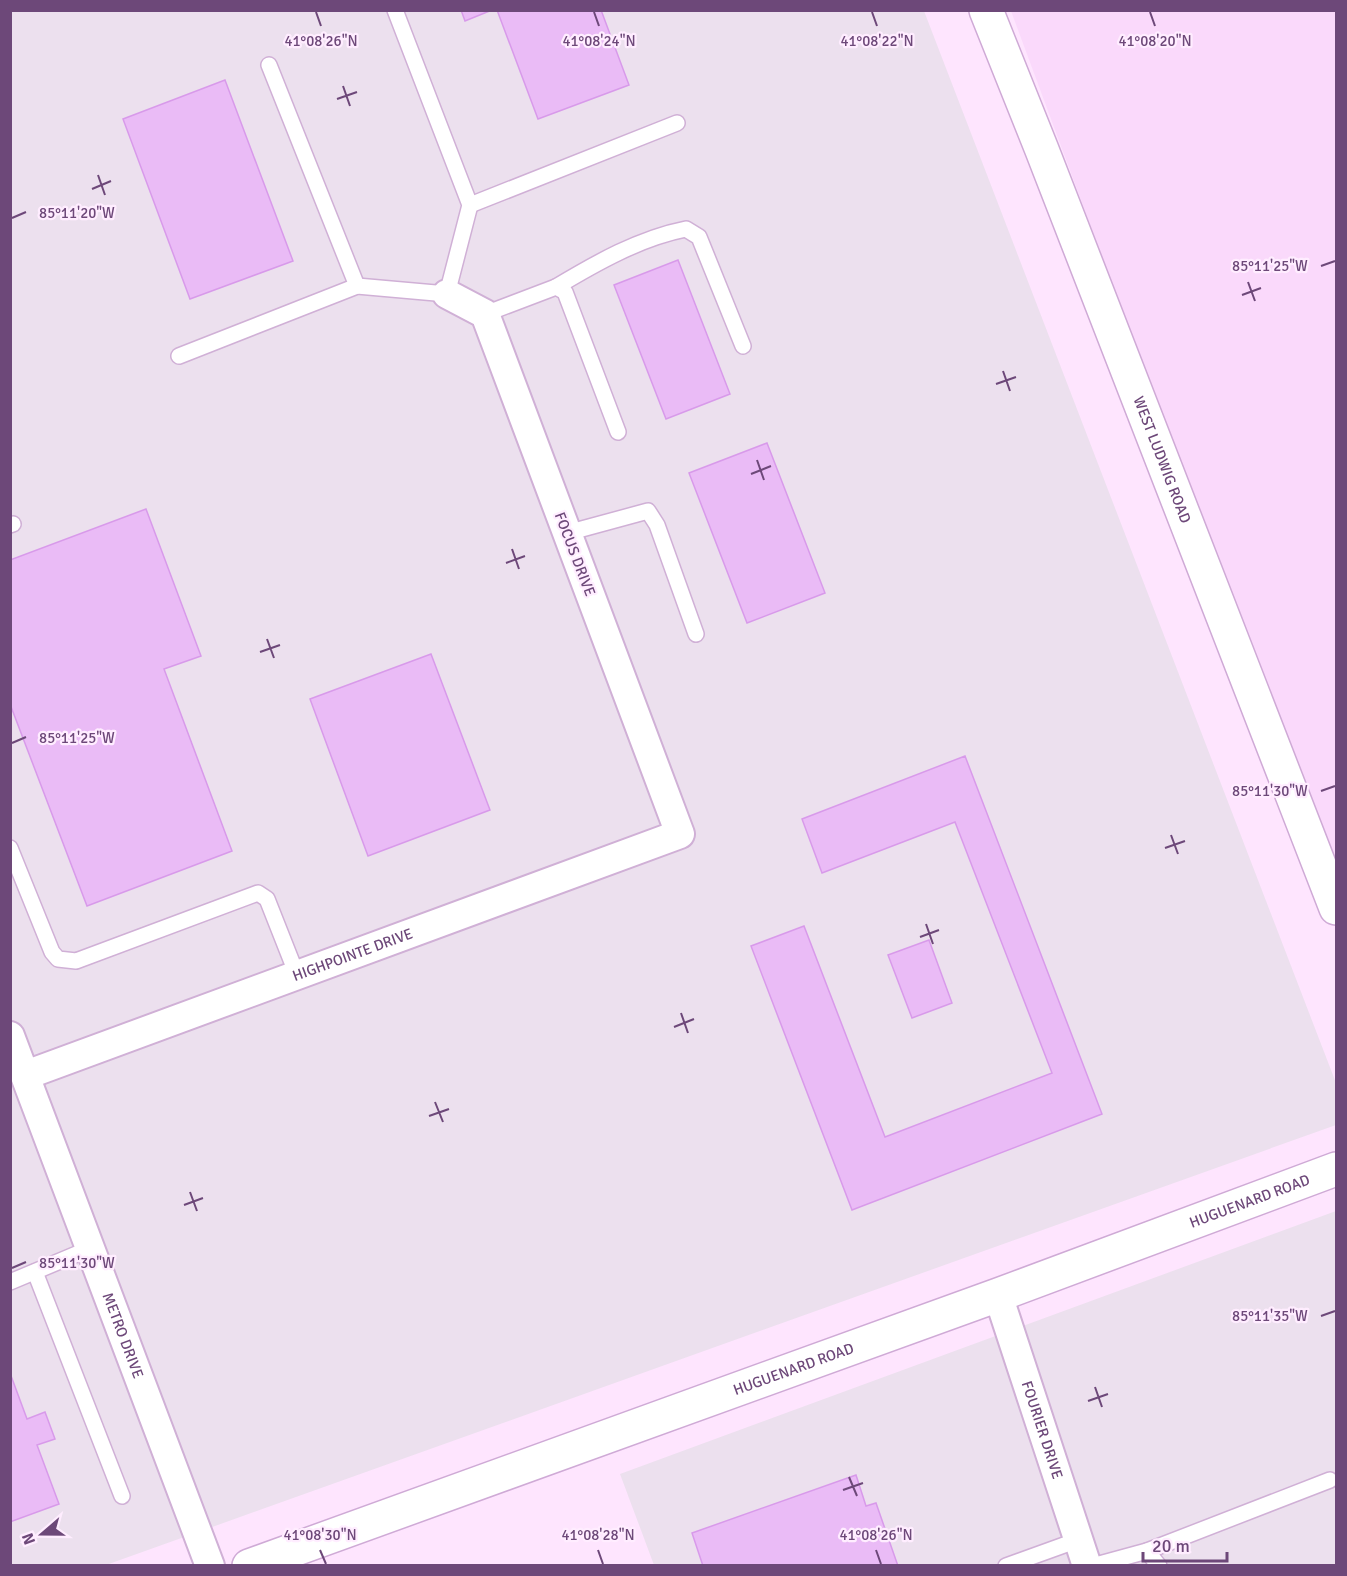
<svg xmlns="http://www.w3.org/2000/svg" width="1347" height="1576" font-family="Signika,sans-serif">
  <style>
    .residential { fill: #fad9fb }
    .industrial { fill: #ece0ee }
    .building { fill: #eabbf6; stroke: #d89aea; stroke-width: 1.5 }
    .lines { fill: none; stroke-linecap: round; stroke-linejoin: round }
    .lane-casing { stroke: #d0b0d6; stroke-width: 18 }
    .street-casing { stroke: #d0b0d6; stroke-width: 32 }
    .secondary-casing { stroke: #cfaad6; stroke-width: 36 }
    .lane { stroke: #fff; stroke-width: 15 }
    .street { stroke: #fff; stroke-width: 28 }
    .secondary { stroke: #fff; stroke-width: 33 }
    .ticks { fill: none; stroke: #6d4879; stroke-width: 2 }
    .labels { text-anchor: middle; stroke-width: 4.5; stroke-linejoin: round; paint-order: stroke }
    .street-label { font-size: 15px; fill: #6d4879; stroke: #ffedff }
    .ticks-label { font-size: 15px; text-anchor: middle; fill: #6d4879; stroke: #ffedff; stroke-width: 4.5; stroke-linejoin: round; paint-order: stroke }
  </style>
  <rect width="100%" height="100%" fill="#fee5fe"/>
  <polygon class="residential" points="1011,11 1336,11 1336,889"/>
  <g class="industrial">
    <polygon points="11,11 924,11 1336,1083 1336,1125 106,1565 11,1566"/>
    <polygon points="1336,1211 1336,1565 654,1565 620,1474"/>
  </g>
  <g class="building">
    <polygon points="461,10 492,10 465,21"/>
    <polygon points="497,10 601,10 629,85 538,119"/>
    <polygon points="225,80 293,261 190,299 123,119"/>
    <polygon points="678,260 730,394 666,419 614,285"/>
    <polygon points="767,443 825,593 747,623 689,473"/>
    <polygon points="146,509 201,656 164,669 232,851 87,906 10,704 10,560"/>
    <polygon points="431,654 490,810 368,856 310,699"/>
    <polygon points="965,756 1102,1114 852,1210 751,946 804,926 885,1137 1052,1073 955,822 822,873 802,819"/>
    <polygon points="929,940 952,1003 912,1018 888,955"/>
    <polygon points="10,1373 27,1419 45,1412 55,1439 37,1445 59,1504 10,1522"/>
    <polygon points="856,1475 866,1506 876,1503 898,1566 703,1566 692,1533"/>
  </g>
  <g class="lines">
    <defs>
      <g id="lane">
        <polyline points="269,65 357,286"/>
        <polyline points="470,205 677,123"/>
        <path d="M556,287C596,263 640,238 686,229L699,237L743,346"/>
        <polyline points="485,314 556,287 565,292 618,432"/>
        <polyline points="179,356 357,286 447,294 470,205 395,10"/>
        <polyline points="10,525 13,524"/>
        <polyline points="567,533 648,511 657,525 696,634"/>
        <polyline points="10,848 52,952 58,959 76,961 258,893 267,899 297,975"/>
        <polyline points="35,1272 122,1496"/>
        <polyline points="10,1282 91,1248"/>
        <polyline points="1147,1551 1330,1480"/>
        <polyline points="1006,1566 1078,1540"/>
        <polyline points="1092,1566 1147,1551 1159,1566"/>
      </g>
      <g id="street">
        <path id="s1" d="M10,1036L210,1566"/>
        <path id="s2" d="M26,1075L680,834L485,314L447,294"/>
        <path id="s3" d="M998,1295L1087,1566"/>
      </g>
      <g id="secondary">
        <path id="s4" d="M986,10L1042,150L1336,908"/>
        <path id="s5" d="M249,1566L998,1295L1336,1169"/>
      </g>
    </defs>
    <use href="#lane" class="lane-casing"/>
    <use href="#street" class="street-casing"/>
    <use href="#secondary" class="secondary-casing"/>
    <use href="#lane" class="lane"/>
    <use href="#street" class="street"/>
    <use href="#secondary" class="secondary"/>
  </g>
  <path class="ticks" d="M316,12L321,26M594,12L599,26M872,12L877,26M1150,12L1155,26M343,86L350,106M337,99L357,92M98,175L105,195M92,189L111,181M12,218L26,212M1321,266L1335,261M1248,282L1255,301M1242,295L1261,288M1003,371L1010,391M996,384L1016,377M757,460L764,480M751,474L771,466M512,549L519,569M506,563L525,556M267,639L274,658M260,652L280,645M12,743L26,737M1321,791L1335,786M1171,835L1178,854M1165,848L1185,841M926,924L933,944M920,937L939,930M681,1013L688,1033M674,1027L694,1019M435,1102L443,1122M429,1116L449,1109M190,1192L197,1211M184,1205L203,1198M12,1268L26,1262M1321,1316L1335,1311M1095,1387L1102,1407M1088,1401L1108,1394M849,1477L857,1496M843,1490L863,1483M320,1550L326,1564M598,1550L603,1564M876,1550L881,1564"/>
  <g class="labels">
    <g class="street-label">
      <text dy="5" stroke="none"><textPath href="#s4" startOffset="483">WEST LUDWIG ROAD</textPath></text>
      <text transform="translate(575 554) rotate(69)" y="5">FOCUS DRIVE</text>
      <text dy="5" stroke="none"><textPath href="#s2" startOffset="348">HIGHPOINTE DRIVE</textPath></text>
      <text dy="5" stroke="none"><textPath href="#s5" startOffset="1065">HUGUENARD ROAD</textPath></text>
      <text dy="5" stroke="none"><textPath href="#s1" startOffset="320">METRO DRIVE</textPath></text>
      <text dy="5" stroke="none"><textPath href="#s5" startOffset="579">HUGUENARD ROAD</textPath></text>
      <text dy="5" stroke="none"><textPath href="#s3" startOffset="142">FOURIER DRIVE</textPath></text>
    </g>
  </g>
  <g class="ticks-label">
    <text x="321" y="46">41°08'26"N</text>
    <text x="599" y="46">41°08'24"N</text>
    <text x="877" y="46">41°08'22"N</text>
    <text x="1155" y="46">41°08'20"N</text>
    <text x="77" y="218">85°11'20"W</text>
    <text x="1270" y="271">85°11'25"W</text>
    <text x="77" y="743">85°11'25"W</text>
    <text x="1270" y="796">85°11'30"W</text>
    <text x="77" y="1268">85°11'30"W</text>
    <text x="1270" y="1321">85°11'35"W</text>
    <text x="320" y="1540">41°08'30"N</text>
    <text x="598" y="1540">41°08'28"N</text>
    <text x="876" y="1540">41°08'26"N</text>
  </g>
  <rect width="1347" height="1576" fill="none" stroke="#6d4879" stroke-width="24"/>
  <g transform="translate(42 1534) rotate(250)" stroke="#ffedff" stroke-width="4.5" paint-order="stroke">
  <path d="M0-4.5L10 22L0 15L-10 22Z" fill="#6d4879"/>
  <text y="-9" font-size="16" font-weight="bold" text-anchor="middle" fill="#6d4879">N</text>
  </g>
  <path d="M1143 1552v9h84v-9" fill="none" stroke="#6d4879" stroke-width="3"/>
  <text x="1152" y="1552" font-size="18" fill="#6d4879" stroke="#ffedff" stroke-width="4.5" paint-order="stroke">20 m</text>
</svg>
